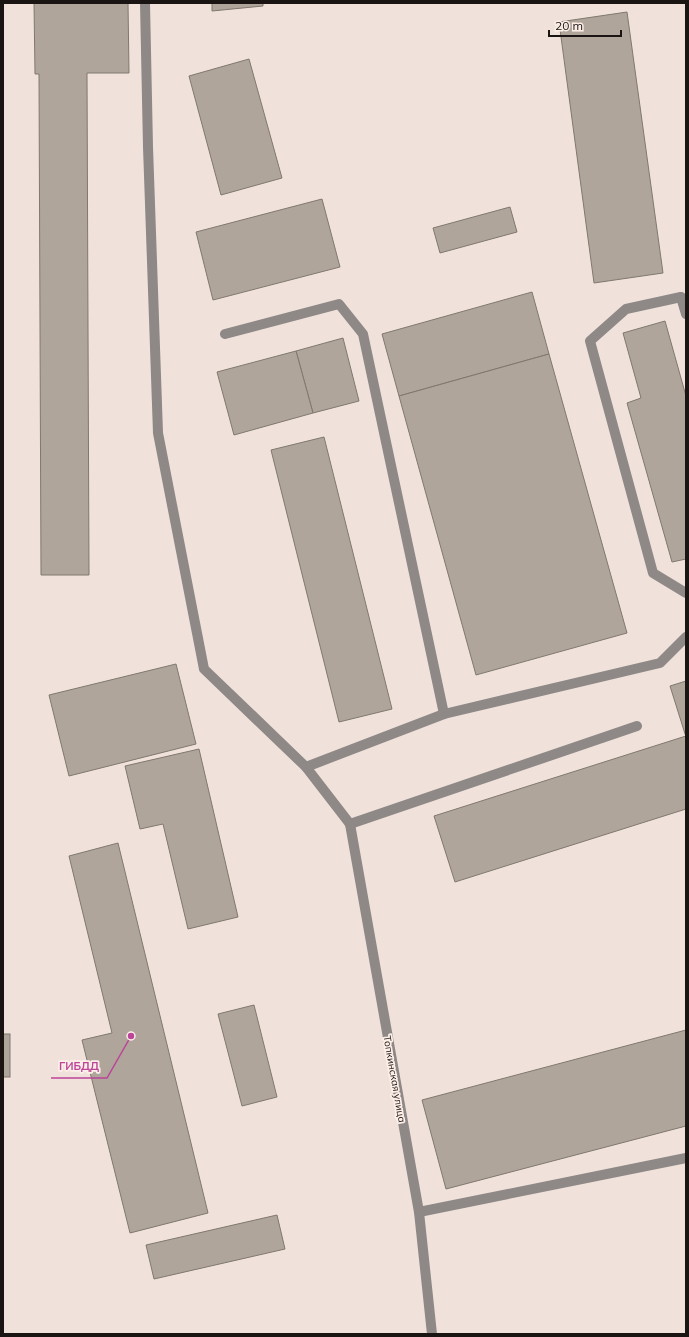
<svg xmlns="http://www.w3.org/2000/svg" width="689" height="1337" font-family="Mulish,sans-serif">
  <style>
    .building { fill: #afa59b; stroke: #80786e }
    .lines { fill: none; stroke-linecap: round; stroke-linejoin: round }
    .service { stroke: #8e8886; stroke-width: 10 }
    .minor { stroke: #8e8886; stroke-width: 10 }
    .labels { text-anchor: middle; stroke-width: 3.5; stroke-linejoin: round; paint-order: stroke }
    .street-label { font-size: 10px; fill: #1a1513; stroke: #fdefe8 }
    .leader { fill: none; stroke: #bc4499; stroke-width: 1.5 }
    .callout-dot { fill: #bc4499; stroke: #fdefe8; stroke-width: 1.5 }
    .callout-label { font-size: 11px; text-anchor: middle; font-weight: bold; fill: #bc4499; stroke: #fdefe8; stroke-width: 3.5; stroke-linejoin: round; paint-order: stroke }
  </style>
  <rect width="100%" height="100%" fill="#f0e2db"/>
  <g class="building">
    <polygon points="34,3 128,3 129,73 87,73 89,575 41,575 39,74 35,74"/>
    <polygon points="212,3 263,3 263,6 212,11"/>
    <polygon points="627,12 663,273 594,283 559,22"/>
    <polygon points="249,59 282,178 221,195 189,76"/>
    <polygon points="322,199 340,267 213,300 196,232"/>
    <polygon points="510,207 517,232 440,253 433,228"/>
    <polygon points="532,292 549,354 399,396 382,334"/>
    <polygon points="665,321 686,396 686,559 672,562 627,403 641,398 623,333"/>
    <polygon points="343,338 359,401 313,413 296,351"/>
    <polygon points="296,351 313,413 234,435 217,372"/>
    <polygon points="549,354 627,633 476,675 399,396"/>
    <polygon points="324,437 392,709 339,722 271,450"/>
    <polygon points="176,664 196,744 69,776 49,695"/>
    <polygon points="686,681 686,737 670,686"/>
    <polygon points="686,736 686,809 455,882 434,816"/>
    <polygon points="199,749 238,917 188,929 163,824 140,829 125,766"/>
    <polygon points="118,843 208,1213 130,1233 82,1040 112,1033 69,856"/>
    <polygon points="254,1005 277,1097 242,1106 218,1014"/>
    <polygon points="686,1030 686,1126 446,1189 422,1100"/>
    <rect x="3" y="1034" width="7" height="43"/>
    <polygon points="277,1215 285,1249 154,1279 146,1245"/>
  </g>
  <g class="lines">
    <g class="service">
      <polyline points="145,3 148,147 158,433 204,669 306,767 350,824 637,726"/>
      <polyline points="686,314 681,297 626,309 590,341 653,573 686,593"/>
      <polyline points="225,334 339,304 363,334 444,714"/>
      <polyline points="306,767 444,714 660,663 686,637"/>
      <polyline points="419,1212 686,1158"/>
    </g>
    <polyline class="minor" points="350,824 419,1212 432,1334"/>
  </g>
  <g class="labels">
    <g class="street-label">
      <text transform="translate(395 1079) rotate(80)" y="4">Топкинская улица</text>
    </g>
  </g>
  <path class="leader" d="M131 1036L107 1078H51"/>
  <circle class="callout-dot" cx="131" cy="1036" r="4"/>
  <g class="callout-label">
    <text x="79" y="1070">ГИБДД</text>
  </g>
  <rect width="689" height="1337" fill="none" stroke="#1a1513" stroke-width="8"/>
  <path d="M549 30v6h72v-6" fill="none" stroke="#1a1513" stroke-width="2"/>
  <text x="555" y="30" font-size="12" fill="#1a1513" stroke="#fdefe8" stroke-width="3" paint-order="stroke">20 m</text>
</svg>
